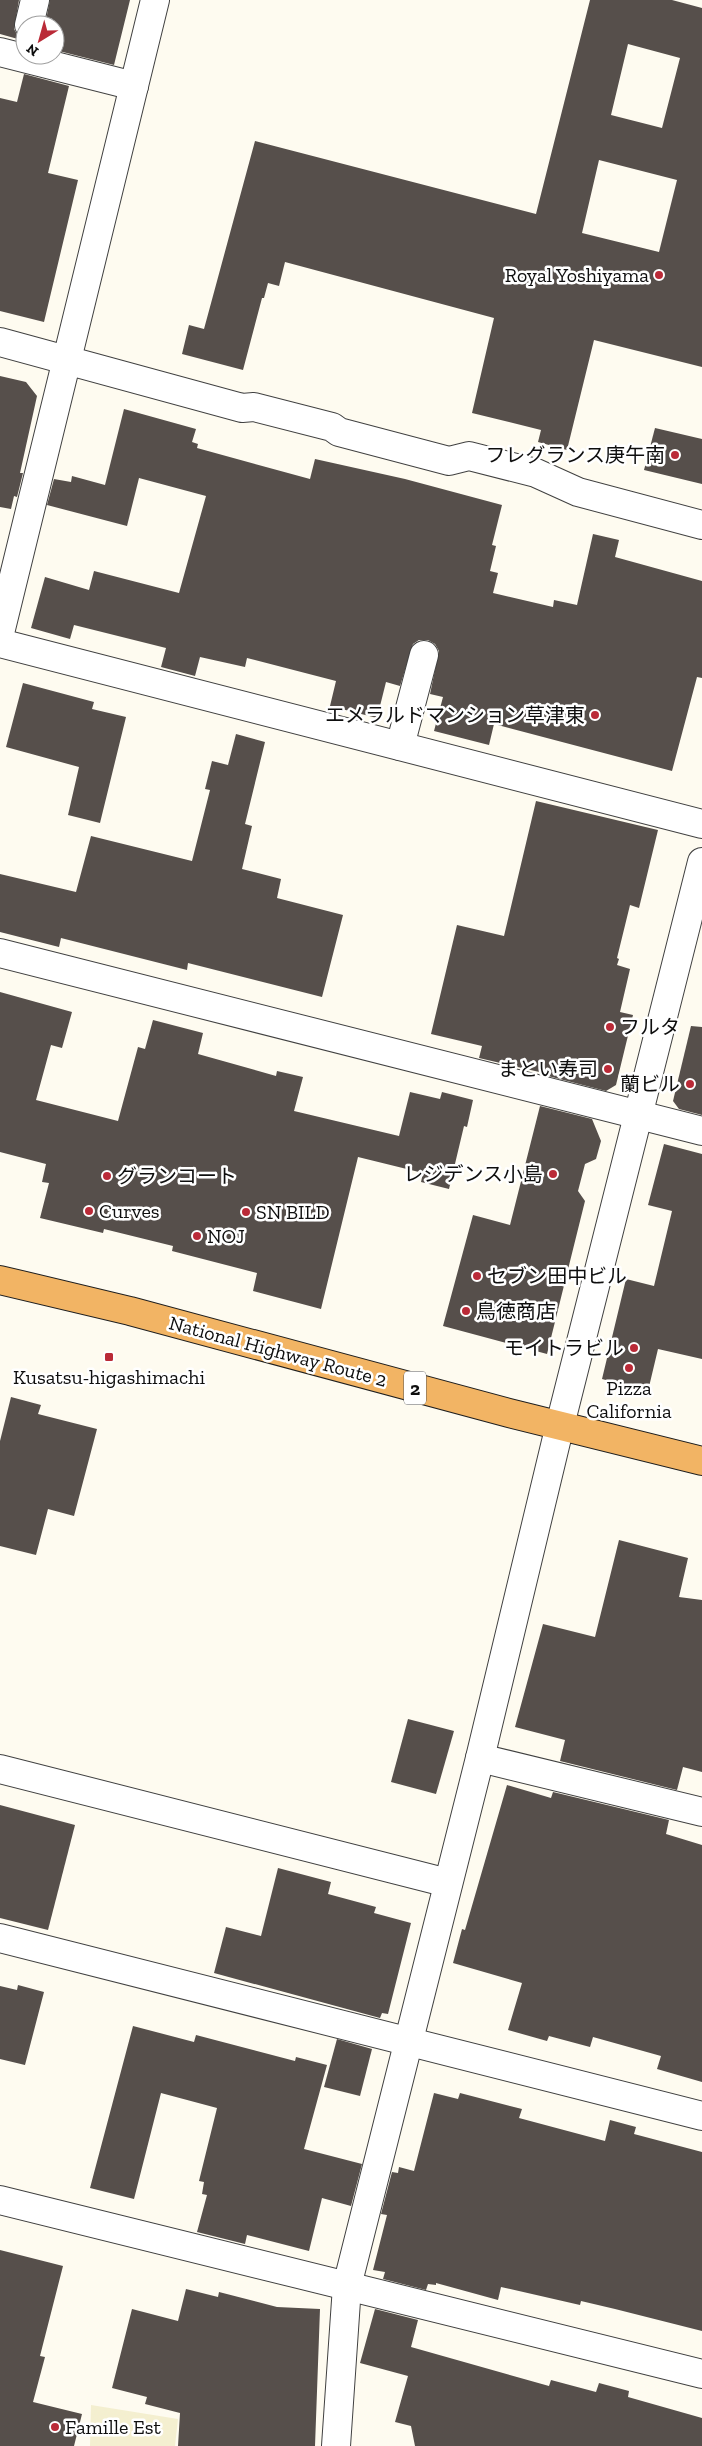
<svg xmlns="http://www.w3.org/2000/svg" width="702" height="2446" font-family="'Zilla Slab','Noto Sans JP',serif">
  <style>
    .farmland { fill: #f4efd0 }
    .building { fill: #564f4b; fill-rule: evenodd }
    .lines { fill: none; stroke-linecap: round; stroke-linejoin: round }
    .minor-casing { stroke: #414141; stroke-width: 30 }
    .tertiary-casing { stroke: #414141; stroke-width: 30 }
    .trunk-casing { stroke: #1f1f1f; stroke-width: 30 }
    .minor { stroke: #fff; stroke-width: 28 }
    .tertiary { stroke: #fff; stroke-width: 28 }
    .trunk { stroke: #f2b464; stroke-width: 28 }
    .poi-dot { fill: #ba2a37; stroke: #fff; stroke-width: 2 }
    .labels { text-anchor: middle; stroke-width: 5; stroke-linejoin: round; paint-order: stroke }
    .shield { fill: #fff; stroke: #565656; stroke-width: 1 }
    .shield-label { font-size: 19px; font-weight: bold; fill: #0e0e0e }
    .poi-label { font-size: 20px; fill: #0e0e0e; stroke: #fff; text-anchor: start }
    .street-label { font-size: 20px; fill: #0e0e0e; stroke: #fff }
  </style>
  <rect width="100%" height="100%" fill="#fefbf0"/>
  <polygon class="farmland" points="91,2405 178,2419 175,2446 90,2446"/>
  <g class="building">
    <polygon points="0,0 19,0 14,29 18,36 25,41 0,34"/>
    <polygon points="50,0 130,0 114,65 55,50 55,25 45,25"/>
    <path d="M590,0H672L702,8V367L594,340L567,450L538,442L541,430L472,413L494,318L285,262L279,286L268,283L264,298H262L243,370L182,354L189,325L204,329L255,141L536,214ZM628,44L680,58L662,128L611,115ZM599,160L677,180L659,252L582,233Z"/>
    <polygon points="24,74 69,86 48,173 78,180 44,322 0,311 0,98 17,102"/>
    <polygon points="0,376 26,382 37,396 20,473 23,473 17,497 14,496 11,509 0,507"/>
    <polygon points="124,409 196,429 192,442 198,444 197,448 310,479 315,459 405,479 502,505 492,545 496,546 490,571 498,573 493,593 553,607 554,600 577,605 593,534 619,540 615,557 702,581 702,678 697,677 672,771 494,724 489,745 434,731 443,697 430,694 439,651 435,644 428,640 419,640 413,644 400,686 386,682 377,718 330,706 336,681 247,658 245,667 200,657 195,676 161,667 166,648 74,625 70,639 31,628 45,577 89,590 94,571 179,593 206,496 139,478 127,526 47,505 54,479 71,482 72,476 105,485"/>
    <polygon points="655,428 702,439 702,484 644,470"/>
    <polygon points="23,683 94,702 92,709 126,717 100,823 68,815 79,767 6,747"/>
    <polygon points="236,734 265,742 245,824 252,826 242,869 281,879 277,898 343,915 322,997 188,963 187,970 61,938 59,947 0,932 0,874 76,892 91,836 192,861 210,790 205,789 212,761 228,765"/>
    <polygon points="536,801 658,830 639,908 630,905 617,958 619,959 617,965 630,969 620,1012 633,1015 616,1085 606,1091 548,1076 548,1074 479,1058 482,1046 431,1034 457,925 504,936"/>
    <polygon points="0,992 72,1012 62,1048 51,1045 36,1100 118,1121 138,1047 145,1049 153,1020 203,1033 198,1054 276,1076 277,1071 303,1077 294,1111 399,1136 410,1092 440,1099 442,1092 473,1100 467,1127 464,1126 449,1189 421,1182 423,1173 358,1157 321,1309 253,1291 257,1273 172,1251 173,1246 104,1229 103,1233 40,1218 49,1183 42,1182 46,1164 0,1152"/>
    <polygon points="691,1026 702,1027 702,1115 679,1109 673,1101"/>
    <polygon points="540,1106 592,1119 601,1141 596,1159 585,1164 578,1191 585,1201 547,1354 443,1326 473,1215 510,1225"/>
    <polygon points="664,1144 702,1154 702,1359 658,1349 648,1391 602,1379 626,1279 654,1286 672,1211 648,1205"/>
    <polygon points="11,1397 41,1405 38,1414 97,1429 74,1516 48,1509 36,1555 0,1546 0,1441"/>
    <polygon points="619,1540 688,1558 679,1597 702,1600 702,1772 683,1767 677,1790 560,1761 565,1740 515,1727 543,1624 595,1637"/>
    <polygon points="408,1719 454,1731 436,1794 391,1782"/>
    <polygon points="507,1785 551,1798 553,1792 669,1820 666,1834 702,1845 702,2082 657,2069 661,2056 593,2037 590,2047 549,2036 547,2041 508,2030 522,1983 453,1963 462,1929 465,1930"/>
    <polygon points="0,1805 75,1825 48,1930 0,1918"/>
    <polygon points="278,1868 331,1882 328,1894 376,1907 374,1913 411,1923 388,2014 382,2013 380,2018 214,1973 226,1927 261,1936"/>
    <polygon points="18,1985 44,1992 25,2065 0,2059 0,1986 17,1990"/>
    <polygon points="133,2026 194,2042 196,2035 295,2061 296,2057 327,2065 304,2149 362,2164 351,2206 322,2198 309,2251 247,2235 245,2244 197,2232 207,2195 202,2194 204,2182 199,2181 217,2108 161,2093 134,2199 90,2188"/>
    <polygon points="337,2039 372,2049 360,2096 324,2087"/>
    <polygon points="434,2093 458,2099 460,2093 522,2109 519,2118 605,2141 610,2120 636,2127 634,2134 702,2152 702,2331 615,2309 581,2301 580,2305 501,2287 498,2300 436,2283 436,2285 428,2284 426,2290 383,2279 385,2272 373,2270 387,2215 381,2214 392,2172 398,2173 399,2167 414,2171"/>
    <polygon points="0,2250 63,2266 40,2356 45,2357 33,2402 82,2414 74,2446 0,2446"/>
    <polygon points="186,2289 218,2297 219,2292 277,2307 320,2309 315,2446 178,2446 180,2413 145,2404 147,2397 112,2388 132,2309 178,2321"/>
    <polygon points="375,2309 418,2320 411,2347 549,2386 551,2380 596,2392 599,2383 629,2391 628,2397 702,2418 702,2446 415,2446 411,2426 395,2422 408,2376 360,2363"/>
  </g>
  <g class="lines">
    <defs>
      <g id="minor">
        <polyline points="29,25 35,0"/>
        <polyline points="0,52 134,86"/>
        <polyline points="0,342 242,408 254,407 332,427 339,432 449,461 469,456 536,473 578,492 702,525"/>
        <polyline points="0,633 155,0"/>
        <polyline points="0,643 702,824"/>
        <polyline points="400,746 424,655"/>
        <polyline points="0,953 702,1131"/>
        <polyline points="480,1758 702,1812"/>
        <polyline points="0,1769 448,1883"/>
        <polyline points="0,1938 702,2116"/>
        <polyline points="0,2200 702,2374"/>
        <polyline points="336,2446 347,2286 480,1758 560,1425"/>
      </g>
      <polyline id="tertiary" points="560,1425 702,862"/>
      <polyline id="trunk" points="0,1280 130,1311 509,1413 702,1461"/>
    </defs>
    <use href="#minor" class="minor-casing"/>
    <use href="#tertiary" class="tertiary-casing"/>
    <use href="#trunk" class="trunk-casing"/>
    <use href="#minor" class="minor"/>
    <use href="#tertiary" class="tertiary"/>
    <use href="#trunk" class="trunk"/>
  </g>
  <g class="poi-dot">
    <circle cx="659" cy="275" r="5"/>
    <circle cx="675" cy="455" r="5"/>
    <circle cx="595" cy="715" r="5"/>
    <circle cx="610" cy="1027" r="5"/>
    <circle cx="608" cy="1069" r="5"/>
    <circle cx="690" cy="1084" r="5"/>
    <circle cx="553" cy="1174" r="5"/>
    <circle cx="107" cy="1176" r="5"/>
    <circle cx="89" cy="1211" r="5"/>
    <circle cx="246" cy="1212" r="5"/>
    <circle cx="197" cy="1236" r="5"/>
    <circle cx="477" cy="1276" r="5"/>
    <circle cx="466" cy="1311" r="5"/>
    <circle cx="634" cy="1348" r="5"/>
    <rect x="104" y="1352" width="10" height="10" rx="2.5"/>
    <circle cx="629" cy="1368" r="5"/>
    <circle cx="55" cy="2427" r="5"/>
  </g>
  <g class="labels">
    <rect class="shield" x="404" y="1371.5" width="22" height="33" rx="4"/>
    <g class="shield-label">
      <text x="415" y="1395">2</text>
    </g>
    <g class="poi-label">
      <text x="649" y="282" text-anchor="end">Royal Yoshiyama</text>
      <text x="665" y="462" text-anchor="end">フレグランス庚午南</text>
      <text x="585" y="722" text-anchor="end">エメラルドマンション草津東</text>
      <text x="620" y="1034">フルタ</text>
      <text x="598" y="1076" text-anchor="end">まとい寿司</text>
      <text x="680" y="1091" text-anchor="end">蘭ビル</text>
      <text x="543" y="1181" text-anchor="end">レジデンス小島</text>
      <text x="117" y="1183">グランコート</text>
      <text x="99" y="1218">Curves</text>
      <text x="256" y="1219">SN BILD</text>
      <text x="207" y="1243">NOJ</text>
      <text x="487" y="1283">セブン田中ビル</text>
      <text x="476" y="1318">鳥徳商店</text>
      <text x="624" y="1355" text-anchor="end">モイトラビル</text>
      <text x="109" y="1384" text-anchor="middle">Kusatsu-higashimachi</text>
      <text x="629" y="1395" text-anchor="middle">Pizza<tspan x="629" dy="23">California</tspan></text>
      <text x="65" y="2434">Famille Est</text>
    </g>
    <g class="street-label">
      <text transform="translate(278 1351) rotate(15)" y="7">National Highway Route 2</text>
    </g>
  </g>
  <g transform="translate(40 40) rotate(217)"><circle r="24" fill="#ffffff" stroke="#9f9f9f"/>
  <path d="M0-4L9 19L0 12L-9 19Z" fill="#ba2a37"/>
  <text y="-8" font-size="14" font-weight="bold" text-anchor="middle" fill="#0e0e0e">N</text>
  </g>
</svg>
